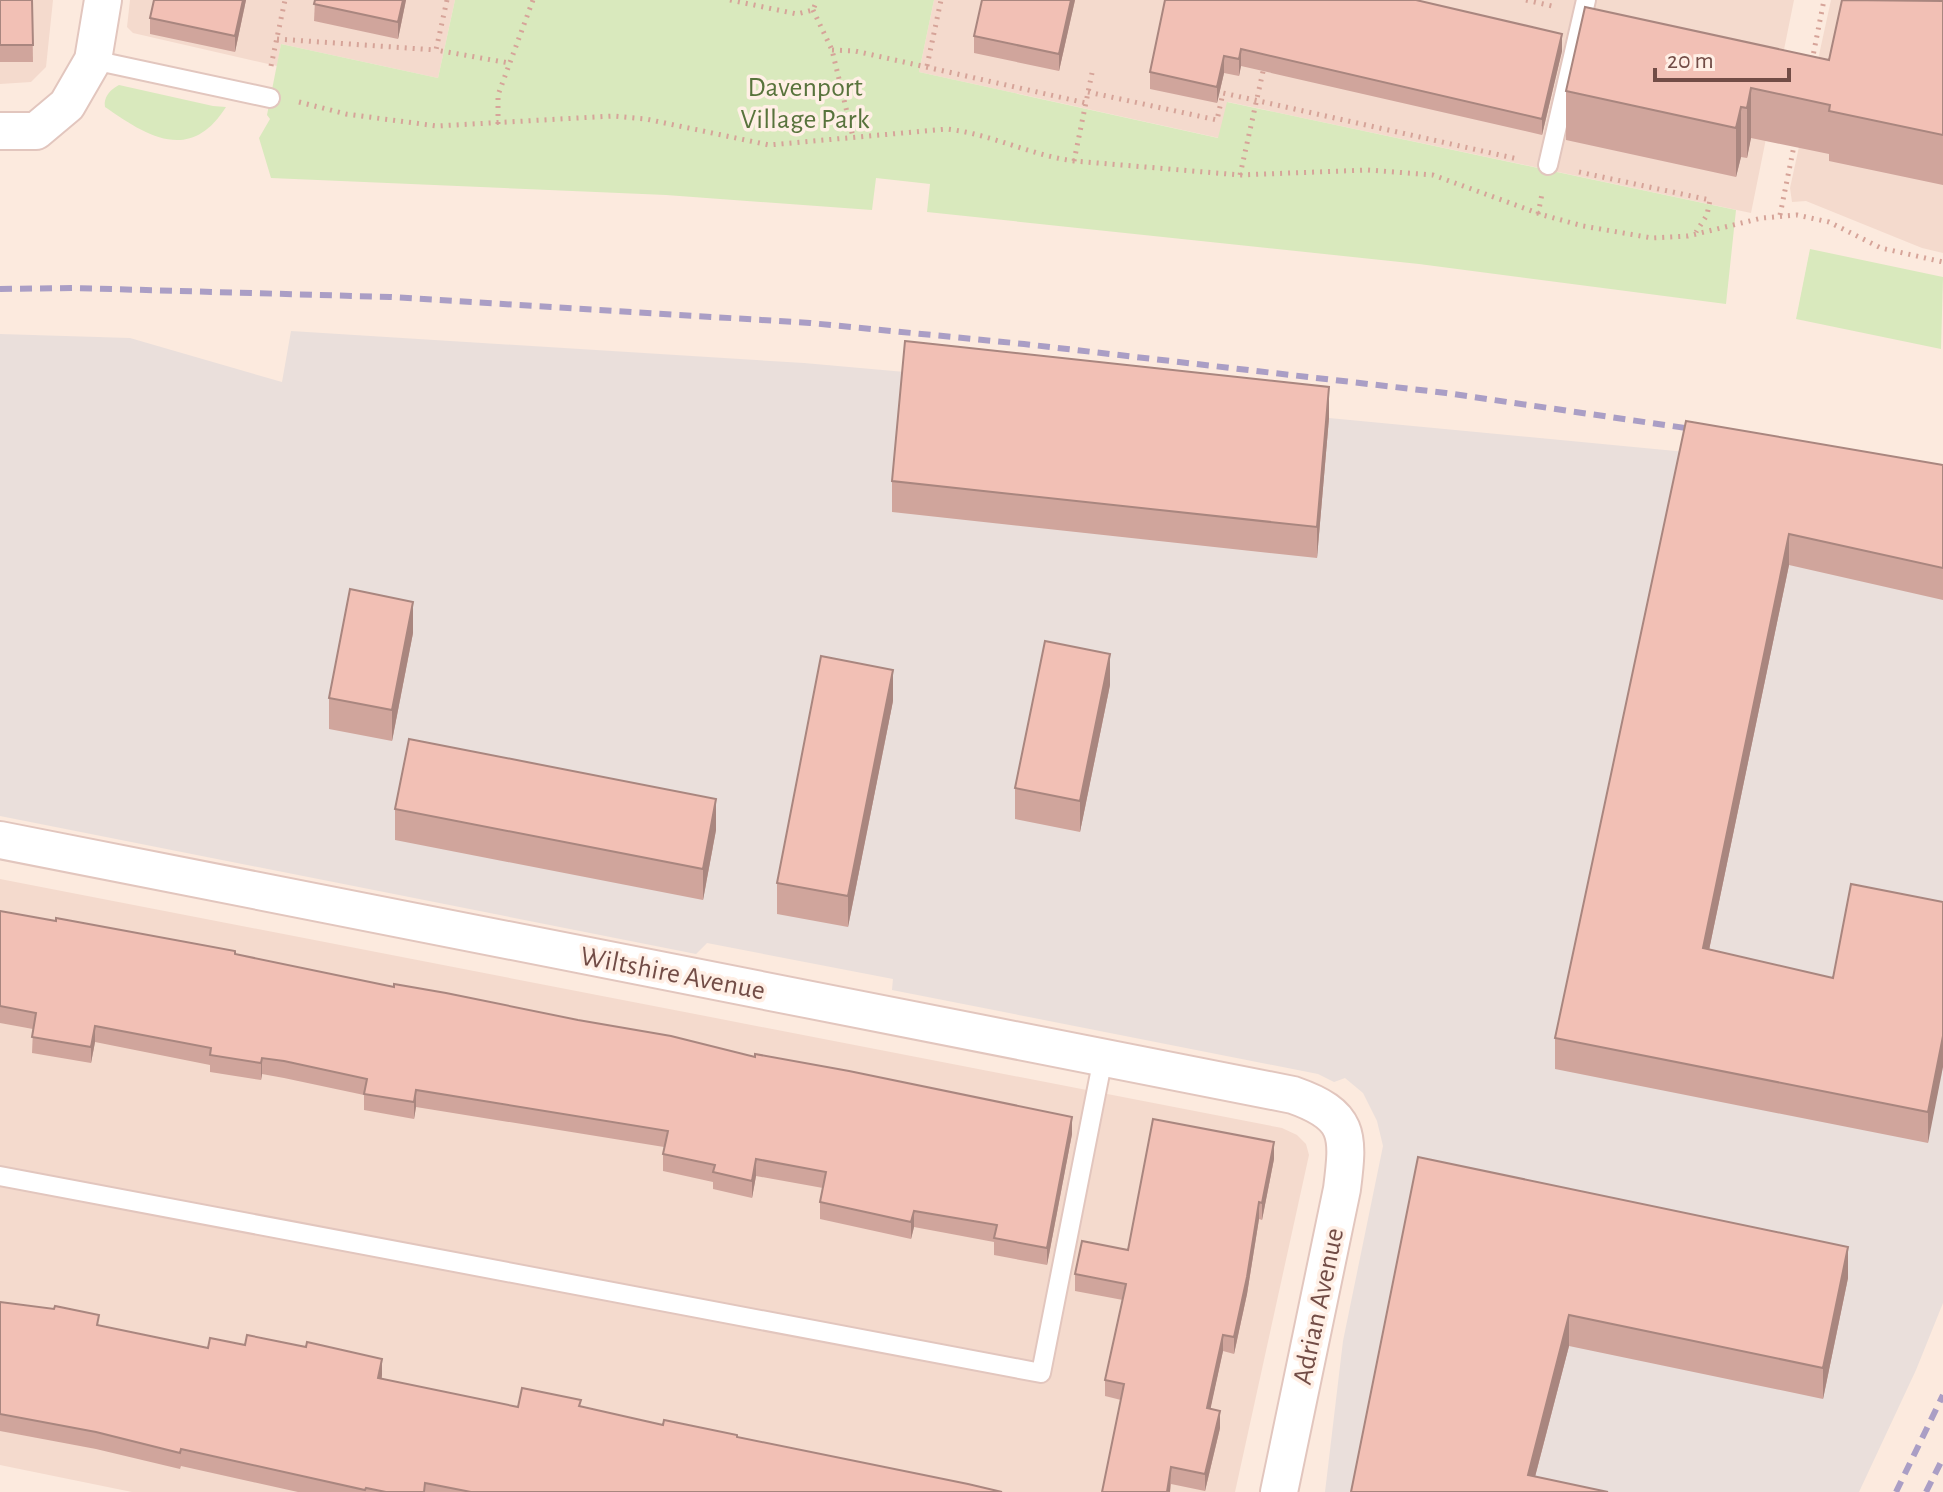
<svg xmlns="http://www.w3.org/2000/svg" width="1943" height="1492" font-family="'Alegreya Sans',sans-serif">
  <style>
    .residential { fill: #f4dacd }
    .industrial { fill: #eadfdb }
    .green { fill: #d9e9bd }
    .lines { fill: none; stroke-linecap: round; stroke-linejoin: round }
    .service-casing { stroke: #e2c6be; stroke-width: 22 }
    .minor-casing { stroke: #e2c6be; stroke-width: 40 }
    .path { stroke: #d6a499; stroke-width: 5; stroke-dasharray: 2 6; stroke-linecap: butt }
    .service { stroke: #fff; stroke-width: 18 }
    .minor { stroke: #fff; stroke-width: 36 }
    .rail { stroke: #aa9ec5; stroke-width: 6; stroke-dasharray: 12 8; stroke-linecap: butt }
    .wall { fill: #d0a59c }
    .shaded-wall { fill: #a9867f }
    .building { fill: #f2c0b5; stroke: #a9867f; stroke-width: 2 }
    .labels { text-anchor: middle; stroke-width: 7; stroke-linejoin: round; paint-order: stroke }
    .park-label { font-size: 28px; fill: #58733c; stroke: #ffefe5 }
    .street-label { font-size: 28px; fill: #724c46; stroke: #ffefe5 }
  </style>
  <rect width="100%" height="100%" fill="#fceade"/>
  <g class="residential">
    <polygon points="0,0 53,0 46,67 31,82 0,84"/>
    <polygon points="130,0 455,0 438,78 281,44 277,66 133,33 127,27"/>
    <polygon points="934,0 1794,0 1751,213 1228,102 1219,138 919,72"/>
    <polygon points="1831,0 1943,0 1943,253 1922,248 1806,201 1792,202 1790,188"/>
    <polygon points="0,879 1282,1128 1297,1135 1306,1144 1309,1155 1235,1492 132,1492 0,1465"/>
  </g>
  <polygon class="industrial" points="291,331 804,363 905,372 1329,418 1686,452 1943,496 1943,1303 1916,1370 1859,1492 1325,1492 1343,1341 1383,1146 1377,1121 1363,1093 1345,1078 1334,1082 1318,1074 892,990 893,979 707,943 696,954 0,816 0,334 130,338 282,382"/>
  <g class="green">
    <polygon points="455,0 934,0 919,72 1218,138 1227,102 1736,210 1726,304 1419,264 927,212 930,184 876,178 872,210 666,195 271,178 259,138 270,119 267,115 281,44 438,78"/>
    <path d="M119,85L213,106L226,107C190,164 147,136 105,107C103,97 111,89 119,85Z"/>
    <polygon points="1810,249 1943,277 1941,349 1796,319"/>
  </g>
  <g class="lines">
    <defs>
      <g id="service">
        <polyline points="93,60 270,98"/>
        <polyline points="1548,165 1586,0"/>
        <polyline points="0,1176 1041,1373 1103,1058"/>
      </g>
      <g id="minor">
        <polyline points="0,131 36,131 67,105 93,60 103,0"/>
        <path d="M0,840L1293,1095C1350,1115 1349,1134 1342,1189L1279,1492"/>
      </g>
    </defs>
    <use href="#service" class="service-casing"/>
    <use href="#minor" class="minor-casing"/>
    <g class="path">
      <polyline points="447,0 436,50 509,63"/>
      <polyline points="730,0 797,14 813,10 817,0"/>
      <polyline points="1526,0 1552,6"/>
      <polyline points="813,10 832,50 853,137"/>
      <polyline points="277,39 436,50"/>
      <polyline points="832,50 855,51 1086,103"/>
      <polyline points="1812,61 1824,0"/>
      <polyline points="271,66 285,0"/>
      <polyline points="927,66 941,0"/>
      <polyline points="1088,92 1217,120 1223,93 1518,159"/>
      <path d="M299,102L346,114L437,126L613,116L646,119L769,145L947,129C991,134 1030,155 1074,161L1240,175L1368,170L1433,175L1543,215L1583,226L1652,238L1688,236L1762,218L1797,215L1829,222L1881,248L1943,262"/>
      <polyline points="498,124 498,95 533,0"/>
      <polyline points="1074,161 1092,73"/>
      <polyline points="1579,172 1710,200 1707,215 1696,232"/>
      <polyline points="1240,175 1264,67"/>
      <polyline points="1538,214 1542,194"/>
      <polyline points="1780,215 1795,141"/>
    </g>
    <use href="#service" class="service"/>
    <use href="#minor" class="minor"/>
    <g class="rail">
      <polyline points="0,289 75,288 390,297 810,323 1024,344 1446,393 1706,431"/>
      <polyline points="1896,1492 1943,1395"/>
      <polyline points="1926,1492 1943,1458"/>
    </g>
  </g>
  <g class="wall">
    <polygon points="0,0 32,0 33,62 0,62"/>
    <polygon points="154,0 246,0 235,52 150,34 150,18"/>
    <polygon points="315,0 406,0 398,39 314,21"/>
    <polygon points="982,0 1075,0 1059,71 974,53 974,36"/>
    <polygon points="1165,0 1562,51 1542,135 1241,66 1239,76 1224,73 1217,103 1150,89 1150,72"/>
    <polygon points="1943,1 1943,185 1829,161 1829,154 1751,138 1747,158 1741,157 1736,177 1566,140 1566,91 1829,60"/>
    <polygon points="1329,418 1317,558 892,512 892,481"/>
    <polygon points="1686,421 1943,465 1943,600 1789,565 1709,950 1833,978 1943,902 1928,1143 1555,1069 1555,1038"/>
    <polygon points="413,633 392,741 329,729 329,698"/>
    <polygon points="1110,685 1080,832 1015,819 1015,788"/>
    <polygon points="893,701 848,927 777,914 777,883"/>
    <polygon points="395,809 716,830 703,900 395,840"/>
    <polygon points="0,911 235,954 1072,1134 1047,1265 994,1255 994,1242 914,1227 911,1239 820,1219 820,1202 823,1188 756,1176 752,1198 713,1189 713,1182 663,1171 663,1154 664,1147 416,1107 414,1119 364,1110 364,1095 284,1078 262,1074 261,1080 210,1072 210,1065 95,1042 91,1063 32,1053 33,1029 0,1023"/>
    <polygon points="1418,1157 1848,1278 1823,1399 1569,1346 1535,1477 1351,1492"/>
    <polygon points="1274,1159 1262,1220 1259,1219 1247,1294 1234,1354 1223,1351 1210,1409 1220,1428 1205,1491 1171,1484 1170,1492 1102,1492 1121,1400 1105,1396 1105,1380 1123,1300 1075,1291 1075,1274 1128,1250"/>
    <polygon points="0,1302 99,1326 208,1348 382,1375 382,1379 518,1407 581,1407 663,1425 737,1438 1002,1492 298,1492 181,1466 180,1469 96,1449 0,1431"/>
  </g>
  <g class="shaded-wall">
    <polygon points="243,0 246,0 235,52 235,36"/>
    <polygon points="403,0 406,0 398,39 398,22"/>
    <polygon points="1071,0 1075,0 1059,71 1059,54"/>
    <polygon points="1562,34 1562,51 1542,135 1542,119"/>
    <polygon points="1241,49 1241,66 1239,76 1239,59"/>
    <polygon points="1224,56 1224,73 1217,103 1217,87"/>
    <polygon points="1751,88 1751,138 1747,158 1747,108"/>
    <polygon points="1741,107 1741,157 1736,177 1736,128"/>
    <polygon points="1329,387 1329,418 1317,558 1317,527"/>
    <polygon points="1789,534 1789,565 1703,979 1703,948"/>
    <polygon points="413,602 413,633 392,741 392,710"/>
    <polygon points="1110,654 1110,685 1080,832 1080,801"/>
    <polygon points="893,670 893,701 848,927 848,896"/>
    <polygon points="716,799 716,830 703,900 703,869"/>
    <polygon points="95,1026 95,1042 91,1063 91,1047"/>
    <polygon points="1943,1036 1943,1067 1928,1143 1928,1112"/>
    <polygon points="262,1058 262,1074 261,1080 261,1063"/>
    <polygon points="416,1090 416,1107 414,1119 414,1102"/>
    <polygon points="1072,1117 1072,1134 1047,1265 1047,1248"/>
    <polygon points="1274,1142 1274,1159 1262,1220 1262,1203"/>
    <polygon points="756,1159 756,1176 752,1198 752,1181"/>
    <polygon points="1259,1202 1259,1219 1247,1294 1234,1354 1234,1337"/>
    <polygon points="914,1211 914,1227 911,1239 911,1222"/>
    <polygon points="1848,1247 1848,1278 1823,1399 1823,1368"/>
    <polygon points="1569,1315 1569,1346 1531,1492 1528,1475"/>
    <polygon points="1223,1335 1223,1351 1207,1425 1207,1408"/>
    <polygon points="382,1359 382,1375 378,1395 378,1378"/>
    <polygon points="1220,1411 1220,1428 1205,1491 1205,1474"/>
    <polygon points="1171,1467 1170,1492 1167,1492"/>
  </g>
  <g class="building">
    <polygon points="0,0 32,0 33,45 0,45"/>
    <polygon points="154,0 243,0 235,36 150,18"/>
    <polygon points="315,0 403,0 398,22 314,4"/>
    <polygon points="982,0 1071,0 1059,54 974,36"/>
    <polygon points="1165,0 1416,0 1562,34 1542,119 1241,49 1239,59 1224,56 1217,87 1150,72"/>
    <polygon points="1842,0 1943,1 1943,135 1829,111 1830,105 1751,88 1747,108 1741,107 1736,128 1566,91 1585,7 1829,60"/>
    <polygon points="905,341 1329,387 1317,527 892,481"/>
    <polygon points="1686,421 1943,465 1943,568 1789,534 1703,948 1833,978 1851,884 1943,902 1943,1036 1928,1112 1555,1038"/>
    <polygon points="350,589 413,602 392,710 329,698"/>
    <polygon points="1045,641 1110,654 1080,801 1015,788"/>
    <polygon points="821,656 893,670 848,896 777,883"/>
    <polygon points="409,739 716,799 703,869 395,809"/>
    <polygon points="0,911 56,921 56,918 235,951 235,954 394,987 394,984 446,993 578,1020 671,1036 755,1057 755,1054 849,1071 1072,1117 1047,1248 994,1238 997,1225 914,1211 911,1222 820,1202 826,1172 756,1159 752,1181 713,1172 715,1165 663,1154 668,1131 416,1090 414,1102 364,1094 367,1079 284,1061 262,1058 261,1063 210,1055 211,1048 95,1026 91,1047 32,1037 36,1013 0,1006"/>
    <polygon points="1153,1119 1274,1142 1262,1203 1259,1202 1247,1277 1234,1337 1223,1335 1207,1408 1220,1411 1205,1474 1171,1467 1167,1492 1102,1492 1124,1384 1105,1380 1126,1284 1075,1274 1082,1241 1128,1250"/>
    <polygon points="1418,1157 1848,1247 1823,1368 1569,1315 1528,1475 1608,1492 1351,1492"/>
    <polygon points="0,1302 54,1309 55,1306 99,1315 97,1325 208,1348 210,1338 245,1345 247,1335 306,1347 307,1342 382,1359 378,1378 518,1407 522,1388 581,1400 579,1406 663,1425 664,1420 737,1435 737,1437 968,1484 1002,1492 471,1492 425,1483 424,1492 386,1492 366,1488 365,1490 181,1449 180,1453 96,1432 0,1414"/>
  </g>
  <g class="labels">
    <g class="park-label">
      <text x="805" y="96">Davenport<tspan x="805" dy="32">Village Park</tspan></text>
    </g>
    <g class="street-label">
      <text transform="translate(673 972) rotate(11)" y="10">Wiltshire Avenue</text>
      <text transform="translate(1317 1306) rotate(-78)" y="10">Adrian Avenue</text>
    </g>
  </g>
  <path d="M1655 68v12h134v-12" fill="none" stroke="#724c46" stroke-width="4"/>
  <text x="1667" y="68" font-size="24" fill="#724c46" stroke="#ffefe5" stroke-width="6" paint-order="stroke">20 m</text>
</svg>
